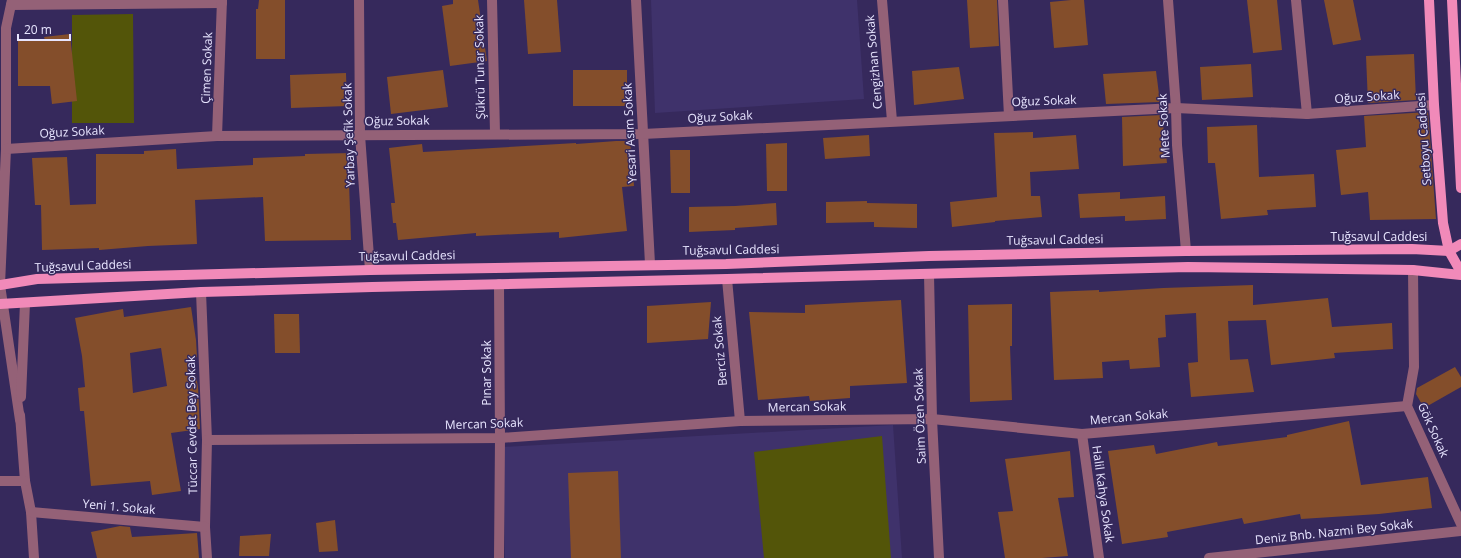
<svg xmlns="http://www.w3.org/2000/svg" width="1461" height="558" font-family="'Open Sans',sans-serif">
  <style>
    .built { fill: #3f326b }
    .green { fill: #535509 }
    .building { fill: #844e2b; fill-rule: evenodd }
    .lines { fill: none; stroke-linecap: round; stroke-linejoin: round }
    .minor { stroke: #946177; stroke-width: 10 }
    .major { stroke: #f18ab9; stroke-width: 10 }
    .labels { text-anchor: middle; stroke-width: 3; stroke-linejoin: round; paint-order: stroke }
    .street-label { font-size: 12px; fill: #e8e5ff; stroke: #36295c }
  </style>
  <rect width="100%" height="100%" fill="#36295c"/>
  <g class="built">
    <polygon points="651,0 857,0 864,99 655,113"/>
    <polygon points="893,425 902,558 505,558 503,447"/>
  </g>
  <g class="green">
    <polygon points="133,14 134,123 72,123 72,15"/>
    <polygon points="882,436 891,558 764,558 754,452"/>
  </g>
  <g class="building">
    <polygon points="259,0 285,0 285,59 256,59 256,9 258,9"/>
    <polygon points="453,0 478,0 487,61 450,66 442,6 453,4"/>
    <polygon points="524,0 557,0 561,52 528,54"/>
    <polygon points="967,0 997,0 999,46 970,48"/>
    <polygon points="1071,0 1084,0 1088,45 1054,48 1050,2"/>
    <polygon points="1247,0 1277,0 1282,50 1253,53"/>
    <polygon points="1324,0 1353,0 1361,40 1333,45"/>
    <polygon points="70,34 77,101 52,104 50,86 18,86 18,40 45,40 44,37"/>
    <polygon points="1414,54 1416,100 1368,103 1366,56"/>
    <polygon points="1251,64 1253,97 1202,100 1200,67"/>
    <polygon points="959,67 964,99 914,105 912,71"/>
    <polygon points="443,70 448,107 391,114 387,77"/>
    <rect x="573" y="70" width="54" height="36"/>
    <polygon points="1156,71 1160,102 1106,104 1103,74"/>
    <polygon points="346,73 347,106 291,108 290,75"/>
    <polygon points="1428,112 1436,219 1370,220 1368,192 1341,195 1336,150 1366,147 1364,116"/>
    <polygon points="1162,115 1167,163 1123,166 1122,117"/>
    <polygon points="1257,125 1259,177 1314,174 1316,207 1267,210 1268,215 1221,219 1215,163 1208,163 1207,127"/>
    <polygon points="1033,132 1033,138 1076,135 1079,169 1030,172 1031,196 1040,196 1042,217 995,221 995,222 952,227 950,202 997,197 994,133"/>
    <polygon points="869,135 870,156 825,159 823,138"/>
    <polygon points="616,141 630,141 634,186 622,187 627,231 559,238 559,232 476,236 476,233 398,240 396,223 393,223 391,203 395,203 389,148 422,144 423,152 576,143 576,144"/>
    <polygon points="787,143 787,191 767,191 766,144"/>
    <polygon points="176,149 177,169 253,165 253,158 305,156 305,154 352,153 352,182 349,182 351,240 265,241 263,197 195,200 197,244 148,246 99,250 99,248 42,250 41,205 35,205 32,158 67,157 70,205 96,204 96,154 144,154 144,151"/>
    <polygon points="670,150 690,150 690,193 671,193"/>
    <polygon points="1120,192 1120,199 1165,196 1166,219 1125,221 1125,216 1080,218 1078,194"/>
    <polygon points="867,201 867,203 917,204 917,228 874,227 874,222 826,223 826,202"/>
    <polygon points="776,203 777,225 735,228 735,230 689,232 689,207 735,206"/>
    <polygon points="1253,285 1253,305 1328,298 1332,327 1392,323 1393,349 1334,353 1335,358 1271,365 1266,320 1228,321 1230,360 1248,359 1254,392 1191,397 1188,363 1198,362 1196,313 1165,315 1166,337 1158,338 1160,367 1130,369 1129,360 1102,362 1103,378 1054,380 1050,292 1099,290 1099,292 1163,288"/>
    <polygon points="901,300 907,383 850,386 850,398 810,401 809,396 758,400 749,312 805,313 805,305"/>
    <polygon points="711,302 708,339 647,343 647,306"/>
    <polygon points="1012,304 1012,346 1010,346 1012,400 970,402 968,305"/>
    <path d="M191,307L196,340L197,357L193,358L198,387L200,429L171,433L181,491L152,495L150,481L91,486L84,411H80L78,388L85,387L82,356L75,318L123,309L124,317ZM161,348L167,386L133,393L130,353Z"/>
    <polygon points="274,314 299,314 300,353 275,353"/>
    <polygon points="1455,367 1461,377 1461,387 1424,408 1416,394 1417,388"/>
    <polygon points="1349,421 1361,485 1428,477 1432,508 1379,514 1301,519 1300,514 1244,524 1242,518 1167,532 1168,537 1122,544 1108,451 1154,445 1156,454 1217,442 1218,446 1287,437 1287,435"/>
    <polygon points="1070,451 1074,497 1058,498 1068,556 1042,558 1005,558 998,512 1013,511 1005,459"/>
    <polygon points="618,471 621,558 571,558 568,473"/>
    <polygon points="335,520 338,551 319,552 316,523"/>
    <polygon points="120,526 130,527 132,537 197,533 199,558 97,558 91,532"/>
    <polygon points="271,534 269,556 239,556 240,536"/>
  </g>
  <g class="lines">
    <g class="minor">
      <polyline points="12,0 6,28 6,149 0,285 20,420"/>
      <polyline points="359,0 360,135 370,270"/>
      <polyline points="492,0 495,133"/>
      <polyline points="636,0 650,264"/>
      <polyline points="882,0 892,121"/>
      <polyline points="1003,0 1009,116"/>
      <polyline points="1168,0 1176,108 1177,145 1186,251"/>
      <polyline points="1296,0 1307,114"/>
      <polyline points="11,5 222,3"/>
      <polyline points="217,136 222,0"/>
      <polyline points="6,149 217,136 643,134 1176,108 1307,114 1434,105"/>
      <polyline points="1413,270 1414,367 1407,406 1461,524"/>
      <polyline points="929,274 932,419 939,558"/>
      <polyline points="727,279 740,421"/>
      <polyline points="499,284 500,438 499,558"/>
      <polyline points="201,292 207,440 205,527 207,558"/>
      <polyline points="21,397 25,303"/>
      <polyline points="20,415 25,481 31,512 34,558"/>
      <polyline points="1082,434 1099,558"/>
      <polyline points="207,440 500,438 740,421 932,419 1082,434 1407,406"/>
      <polyline points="0,481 25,481"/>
      <polyline points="31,512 205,527"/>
      <polyline points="1209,558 1461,531"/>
    </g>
    <g class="major">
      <polyline points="1429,0 1434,105 1443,223 1449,251 1461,272"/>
      <polyline points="1452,0 1461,188"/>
      <polyline points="0,285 37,279 370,270 726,264 929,256 1186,251 1412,249 1449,251 1461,244"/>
      <polyline points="0,304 201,292 372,287 727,279 1188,267 1413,270 1461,275"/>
    </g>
  </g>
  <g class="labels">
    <g class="street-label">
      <text transform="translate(874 62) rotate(-95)" y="4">Cengizhan Sokak</text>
      <text transform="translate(480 67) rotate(-91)" y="4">Şükrü Tunar Sokak</text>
      <text transform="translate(207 68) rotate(-88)" y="4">Çimen Sokak</text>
      <text transform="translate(1367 97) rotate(-4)" y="4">Oğuz Sokak</text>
      <text transform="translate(1044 101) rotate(-2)" y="4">Oğuz Sokak</text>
      <text transform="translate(720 117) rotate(-3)" y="4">Oğuz Sokak</text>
      <text transform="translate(397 121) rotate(-1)" y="4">Oğuz Sokak</text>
      <text transform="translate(1164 126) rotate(-93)" y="4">Mete Sokak</text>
      <text transform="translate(72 132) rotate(-3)" y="4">Oğuz Sokak</text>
      <text transform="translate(630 133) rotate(-93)" y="4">Yesari Asım Sokak</text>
      <text transform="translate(349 135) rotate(-92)" y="4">Yarbay Şefik Sokak</text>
      <text transform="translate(1424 139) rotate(-94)" y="4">Setboyu Caddesi</text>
      <text x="1379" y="241">Tuğsavul Caddesi</text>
      <text transform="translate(1055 240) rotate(-1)" y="4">Tuğsavul Caddesi</text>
      <text transform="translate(731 250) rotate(-1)" y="4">Tuğsavul Caddesi</text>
      <text transform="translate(407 256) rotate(-1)" y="4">Tuğsavul Caddesi</text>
      <text transform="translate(83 266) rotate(-2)" y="4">Tuğsavul Caddesi</text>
      <text transform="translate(720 351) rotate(-95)" y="4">Berciz Sokak</text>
      <text transform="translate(487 373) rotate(-90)" y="4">Pınar Sokak</text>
      <text transform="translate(807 407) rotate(-1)" y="4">Mercan Sokak</text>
      <text transform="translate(920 416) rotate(-92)" y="4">Saim Özen Sokak</text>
      <text transform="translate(1129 417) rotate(-5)" y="4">Mercan Sokak</text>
      <text transform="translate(484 424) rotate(-2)" y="4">Mercan Sokak</text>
      <text transform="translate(192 425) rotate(-91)" y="4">Tüccar Cevdet Bey Sokak</text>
      <text transform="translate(1433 430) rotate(66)" y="4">Gök Sokak</text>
      <text transform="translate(1103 494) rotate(82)" y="4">Halil Kahya Sokak</text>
      <text transform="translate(119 507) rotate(5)" y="4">Yeni 1. Sokak</text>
      <text transform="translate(1334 532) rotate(-6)" y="4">Deniz Bnb. Nazmi Bey Sokak</text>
    </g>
  </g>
  <path d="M18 34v6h52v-6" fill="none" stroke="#e8e5ff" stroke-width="2"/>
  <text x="24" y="34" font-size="12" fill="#e8e5ff" stroke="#36295c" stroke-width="3" paint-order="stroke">20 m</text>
</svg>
